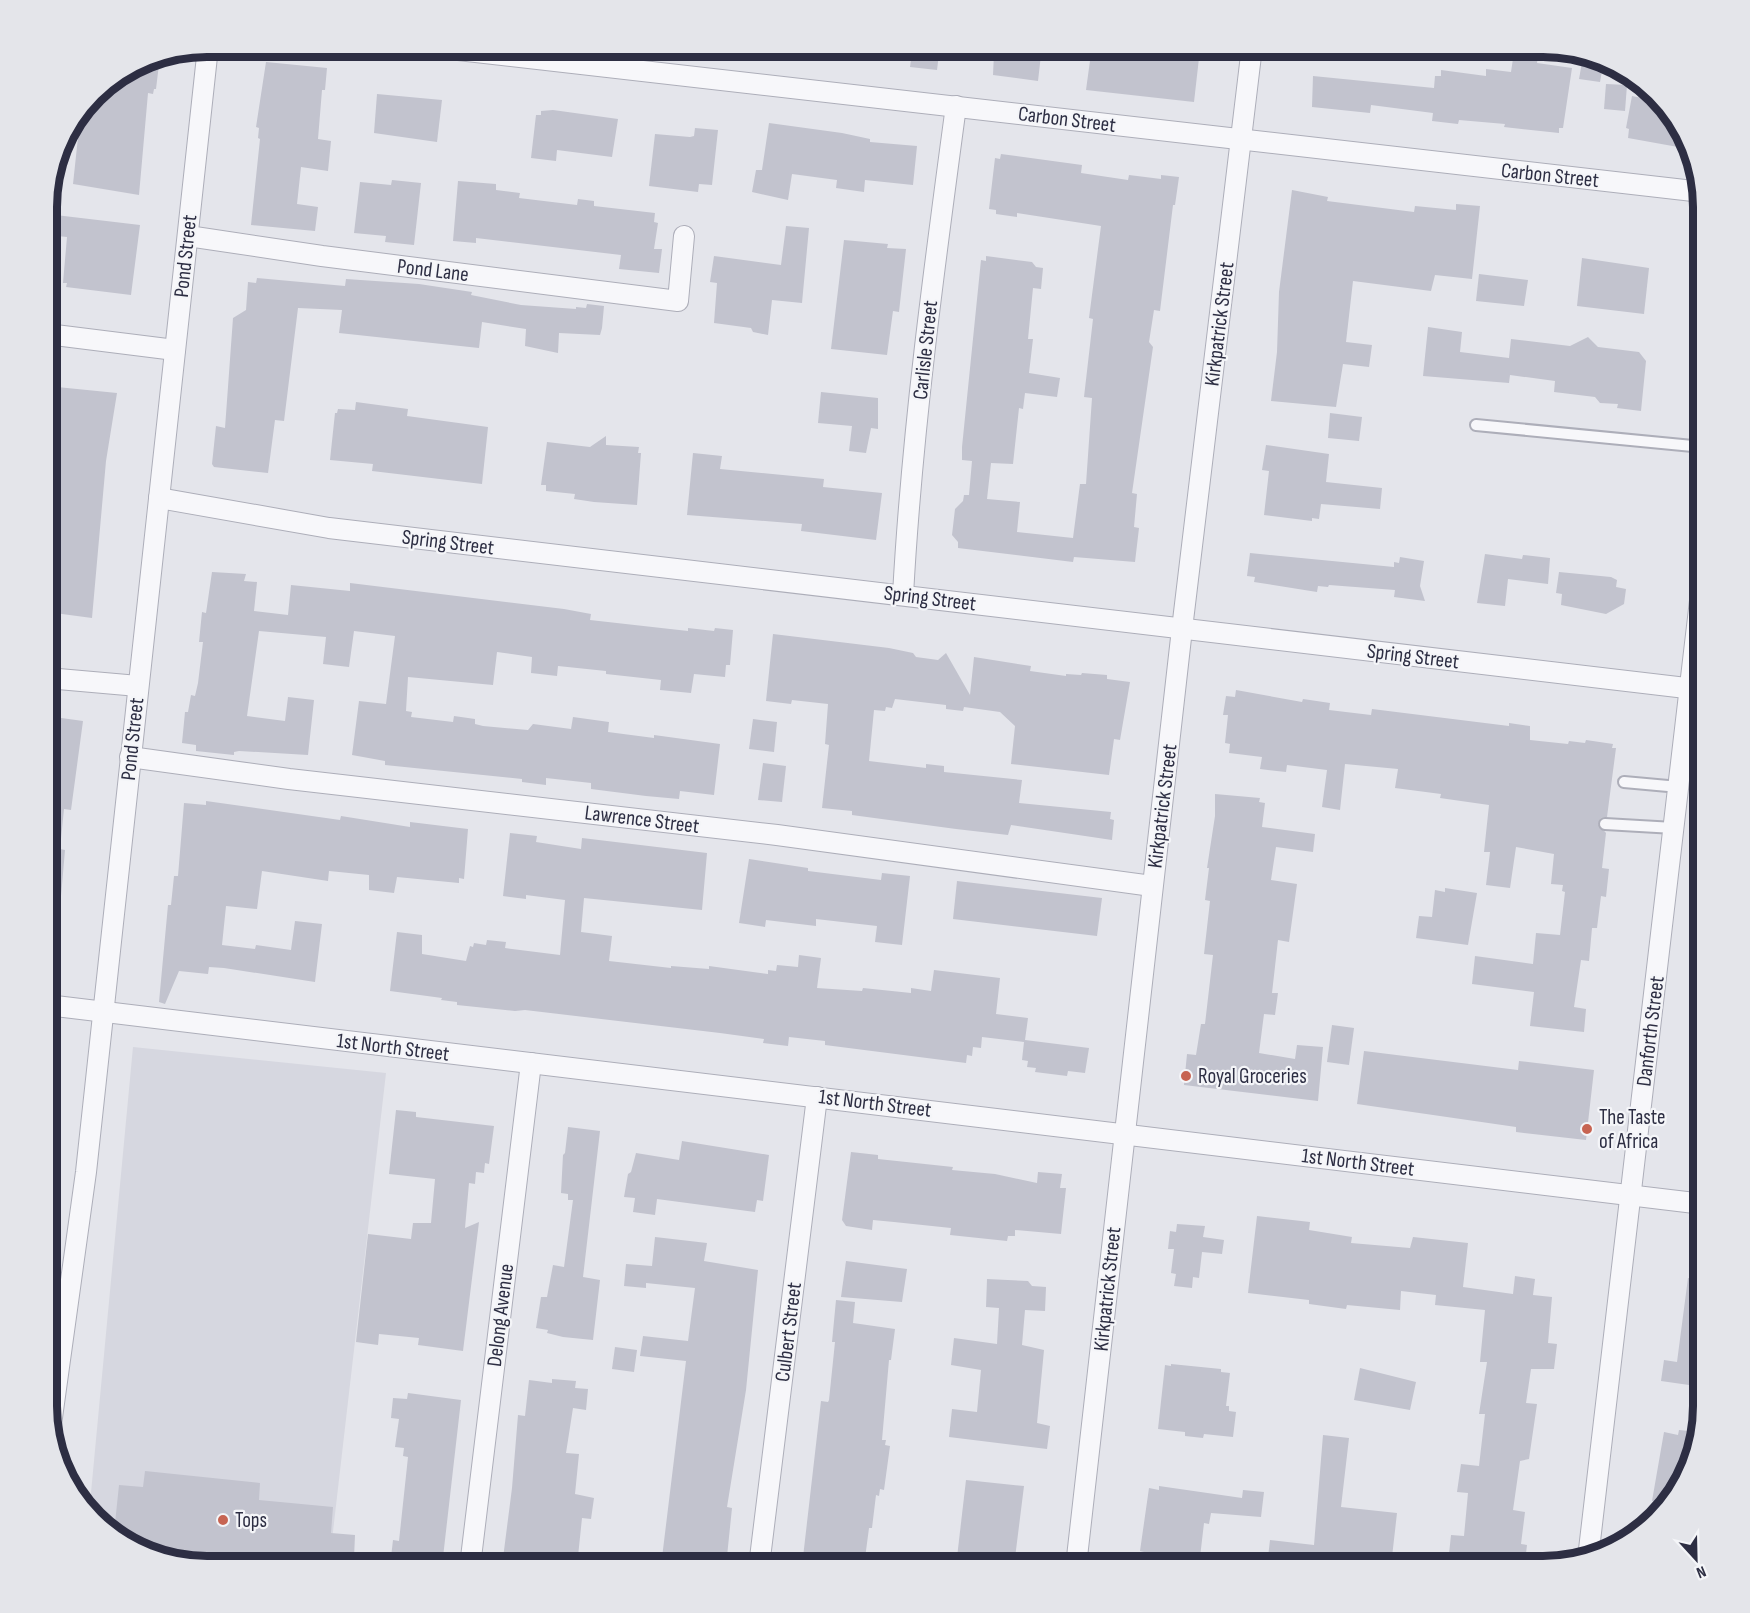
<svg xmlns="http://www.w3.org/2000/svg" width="1750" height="1613" font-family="'Sofia Sans Condensed',sans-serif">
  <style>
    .built { fill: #d6d7e0 }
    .building { fill: #c2c3ce }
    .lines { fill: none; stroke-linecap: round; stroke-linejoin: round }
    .lane-casing { stroke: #adaeb9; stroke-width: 14 }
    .street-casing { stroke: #adaeb9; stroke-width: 22 }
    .lane { stroke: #f7f7fa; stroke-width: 10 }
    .street { stroke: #f7f7fa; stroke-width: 20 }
    .poi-dot { fill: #c76452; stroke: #f4f5f8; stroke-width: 2 }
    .labels { text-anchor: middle; stroke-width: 4.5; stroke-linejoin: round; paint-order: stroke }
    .street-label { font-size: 21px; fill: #2d2e43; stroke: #f4f5f8 }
    .poi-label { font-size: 21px; fill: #2d2e43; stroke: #f4f5f8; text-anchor: start }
    .rim { fill: none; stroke: #2d2e43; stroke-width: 8 }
  </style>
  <rect width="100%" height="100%" fill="#e4e5eb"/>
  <polygon class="built" points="133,1047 386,1073 329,1566 207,1566 145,1554 93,1519 89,1514"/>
  <g class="building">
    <polygon points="913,46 940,46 937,70 910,67"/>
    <polygon points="1014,46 1042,46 1038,81 993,75 994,53 1013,53"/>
    <polygon points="1092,46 1137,46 1136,50 1199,58 1194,102 1086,90"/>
    <polygon points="1514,52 1538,56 1537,63 1572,68 1563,128 1559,128 1559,133 1504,127 1505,124 1459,120 1458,124 1432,121 1433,113 1371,105 1370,113 1312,107 1313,76 1434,88 1435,76 1441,76 1441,70 1486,76 1486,69 1511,72"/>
    <polygon points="160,56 156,89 154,89 153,94 148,93 139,195 73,184 79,128 70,127 101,87 146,59"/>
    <polygon points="1583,57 1604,60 1600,82 1579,79"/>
    <polygon points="266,62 327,68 325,90 322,90 318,139 331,141 328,171 301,167 297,204 318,207 315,231 251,225 260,139 258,138 259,128 256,127"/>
    <polygon points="1606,84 1627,85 1625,111 1604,109"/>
    <polygon points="377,94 442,100 437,142 374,133"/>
    <polygon points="1632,96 1662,102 1681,130 1678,147 1628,138 1629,129 1626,128"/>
    <polygon points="553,110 618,119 612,157 557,150 556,161 531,158 536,115 541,115 541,111"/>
    <polygon points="769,123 842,133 870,139 870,142 917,146 913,185 865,180 864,192 836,188 837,180 792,174 788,200 752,192 756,170 762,170"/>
    <polygon points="695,128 718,130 712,185 699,184 698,192 649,186 655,134 690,137 694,136"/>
    <polygon points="1001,154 1082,165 1081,173 1128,180 1129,175 1161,179 1161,175 1179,177 1175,205 1173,205 1160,311 1154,310 1149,342 1153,347 1132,493 1137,494 1134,527 1139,528 1135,562 1074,557 1073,562 958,548 958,542 952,535 955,509 963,501 964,495 969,495 972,461 962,460 962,447 981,260 986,261 986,256 1032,262 1036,267 1043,268 1041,289 1033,288 1028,339 1033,339 1029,373 1060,378 1057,397 1025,393 1023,409 1019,408 1013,464 991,463 987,499 1020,502 1017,532 1073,538 1080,484 1086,484 1092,398 1084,397 1093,319 1089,318 1101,226 1017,213 1017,217 996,214 996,210 989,209 995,158 1000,159"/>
    <polygon points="392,180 421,183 414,245 385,242 386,236 354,233 360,182 391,185"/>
    <polygon points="458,181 496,184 496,190 520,193 519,198 577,205 578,199 594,201 594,206 655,213 654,222 658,223 654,249 662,249 659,273 619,269 621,255 476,238 476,243 453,241"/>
    <polygon points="1292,190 1328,197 1327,201 1414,212 1415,206 1456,210 1456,204 1480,206 1472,279 1435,275 1431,291 1353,281 1346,342 1372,345 1369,367 1343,364 1336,407 1271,401 1277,352 1279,292"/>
    <polygon points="47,214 140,225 131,295 66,287 67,283 63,283 67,237 47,235"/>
    <polygon points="786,226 809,228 802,303 772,300 768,335 753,332 751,328 714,323 717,283 710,282 714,256 781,265"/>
    <polygon points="844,240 888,244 887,248 906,249 899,312 893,311 887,355 831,349"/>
    <polygon points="1582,258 1649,268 1644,314 1577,306"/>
    <polygon points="1479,274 1528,280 1524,306 1476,301"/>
    <polygon points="257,278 345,286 346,279 419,284 472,292 471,295 521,305 576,309 576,307 586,308 587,304 604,306 602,328 600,335 559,333 558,353 525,346 526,329 482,322 479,348 339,333 342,310 298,308 284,421 275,420 268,473 214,467 212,464 216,426 225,428 233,318 246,310 248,282 256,283"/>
    <polygon points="1428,327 1462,332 1460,352 1509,358 1511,339 1570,346 1588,337 1598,347 1639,352 1646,361 1641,411 1617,408 1618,404 1600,403 1595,397 1554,392 1555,381 1510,375 1509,383 1423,376"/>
    <polygon points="47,386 117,393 106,461 92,618 47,612 47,509 53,454 47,454"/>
    <polygon points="821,392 878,398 878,429 871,428 866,453 849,451 852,426 818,423"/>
    <polygon points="356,402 408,409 407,416 488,427 482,484 372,471 373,464 330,460 335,413 337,413 338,409 355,410"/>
    <polygon points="1330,413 1362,417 1359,441 1328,438"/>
    <polygon points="606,436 606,445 639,447 638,453 641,453 637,505 594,502 574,499 575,494 546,491 546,485 541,485 547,442 590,447"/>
    <polygon points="1266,445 1329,454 1326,482 1382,488 1380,509 1321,504 1319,519 1312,518 1312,521 1264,515 1269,471 1262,470"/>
    <polygon points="693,453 722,456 720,469 824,479 823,487 882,493 876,540 801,531 802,524 687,515"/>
    <polygon points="1250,553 1394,567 1394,562 1399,563 1400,557 1424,561 1420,586 1425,601 1394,597 1395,590 1329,585 1328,587 1318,586 1317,592 1254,582 1255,577 1247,576"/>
    <polygon points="1485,554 1522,559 1523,555 1550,558 1548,584 1508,579 1505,606 1477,603"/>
    <polygon points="212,572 246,574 244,581 257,582 254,611 288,615 291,585 350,591 350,583 564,609 591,614 590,620 688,631 688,628 714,631 715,628 733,630 730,665 726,665 725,677 694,674 691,693 660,690 661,680 606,674 606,671 558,666 557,676 531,673 532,657 497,652 493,685 408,677 406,711 412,712 411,717 453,722 454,716 475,719 475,724 483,726 528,730 533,724 571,729 573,717 609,722 608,732 654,738 654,735 720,744 714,795 680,791 679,799 646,796 591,789 591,783 546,778 546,785 522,782 522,779 385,765 385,761 352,755 359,701 386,704 395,636 354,631 349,667 323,664 326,637 259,631 247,716 285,721 288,697 314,700 308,755 239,751 234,752 234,755 196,751 196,745 182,743 185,712 188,712 191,695 195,696 198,683 203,642 199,642 202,612 206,613"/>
    <polygon points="1559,572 1611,577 1617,580 1616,587 1626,589 1624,604 1606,614 1561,605 1562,594 1556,593"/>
    <polygon points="773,634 889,648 913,653 916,657 938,660 946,653 970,695 974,657 1031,666 1030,671 1066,676 1066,674 1081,675 1082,673 1107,675 1107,679 1130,682 1120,740 1114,739 1109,775 1011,764 1015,726 1000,712 964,707 963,711 946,709 946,705 895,699 892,708 886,707 885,711 874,710 869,761 926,768 926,764 944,766 944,772 1022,780 1019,803 1111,812 1110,819 1114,820 1112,840 1011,825 1008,835 956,829 852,815 852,811 822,808 829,745 825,744 828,704 792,700 791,704 766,701"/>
    <polygon points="1236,690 1302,702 1303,699 1330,703 1329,710 1371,715 1372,709 1509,726 1509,723 1530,726 1530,740 1568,744 1569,741 1585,743 1586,740 1613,744 1612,748 1616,748 1607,817 1601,818 1598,824 1606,833 1602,868 1609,869 1606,897 1601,896 1597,928 1592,928 1589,961 1581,960 1574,1007 1586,1009 1584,1032 1530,1026 1534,992 1472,984 1475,956 1533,964 1536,933 1560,935 1565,892 1562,891 1563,885 1551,884 1554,854 1516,847 1510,888 1486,885 1490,852 1484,852 1489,805 1440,798 1441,794 1395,788 1398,769 1345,764 1340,810 1322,807 1327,770 1287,765 1286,772 1260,769 1262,757 1229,753 1230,744 1225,743 1228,715 1223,715 1226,696 1235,697"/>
    <polygon points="47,716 83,721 71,810 64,809 60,849 65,850 60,908 47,907"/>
    <polygon points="753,719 777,722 774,752 749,749"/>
    <polygon points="763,763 786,766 782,802 758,800"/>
    <polygon points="1215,794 1260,798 1259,802 1265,803 1262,827 1315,834 1313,852 1276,847 1271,880 1297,884 1289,942 1278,940 1272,993 1278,993 1275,1015 1264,1014 1259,1053 1295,1059 1297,1045 1323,1047 1318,1101 1184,1085 1187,1054 1196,1055 1201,1024 1205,1024 1213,955 1204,954 1210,901 1205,900 1209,868 1207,868 1215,816"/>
    <polygon points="206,801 340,820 341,816 410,827 410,822 468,829 464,879 459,878 459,883 397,877 394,893 369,890 369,875 329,871 328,881 262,871 257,909 226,906 222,945 255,949 256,945 291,950 295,921 322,924 315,982 224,968 209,967 208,974 179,971 165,1004 159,1002 168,905 171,905 174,876 178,876 184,803 206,805"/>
    <polygon points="510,833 537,836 536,842 581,849 582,838 707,853 702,910 584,898 581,932 612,936 609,961 671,968 671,966 709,969 709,966 768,974 768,970 776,971 777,965 798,967 799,955 821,958 817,988 862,991 863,988 911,993 911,988 931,991 934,970 1000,978 996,1014 1028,1018 1025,1040 1089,1048 1085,1073 1068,1071 1067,1076 1035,1072 1036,1068 1027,1067 1028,1061 1022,1060 1024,1042 982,1037 981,1048 973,1047 972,1056 967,1055 966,1063 825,1045 825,1041 789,1037 788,1046 763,1043 764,1039 720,1033 525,1010 515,1011 457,1005 457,1002 441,1000 442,998 390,991 397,932 422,935 422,954 466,961 470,946 473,947 474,943 486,945 487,940 506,942 505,948 560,955 565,900 526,895 526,899 503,896"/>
    <polygon points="749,859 808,868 808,871 881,880 882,873 910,876 902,945 875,942 877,926 816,919 816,926 766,920 765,927 739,923"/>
    <polygon points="957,881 1102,898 1097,936 953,919"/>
    <polygon points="1445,888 1477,893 1468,945 1416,938 1419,916 1432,917 1435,890 1445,892"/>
    <polygon points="1332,1025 1354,1028 1349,1065 1327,1062"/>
    <polygon points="1364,1051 1518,1070 1519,1061 1594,1070 1586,1140 1516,1132 1516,1127 1357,1104"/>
    <polygon points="396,1110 416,1112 416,1117 494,1126 489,1164 485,1163 484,1173 476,1172 475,1184 469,1183 465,1228 479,1222 463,1351 418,1345 419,1338 379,1334 378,1345 356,1342 368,1234 411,1239 413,1223 431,1223 435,1179 389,1174"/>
    <polygon points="568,1127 600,1131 583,1277 600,1280 593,1340 563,1337 547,1333 548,1330 536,1328 541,1297 547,1297 553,1265 564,1267 573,1200 568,1200 568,1194 561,1193 563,1155 565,1153"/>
    <polygon points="682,1141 769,1155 763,1201 757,1200 755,1212 657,1199 655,1215 633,1212 635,1198 624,1197 628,1174 631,1172 636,1153 679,1160"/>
    <polygon points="851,1152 878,1155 878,1159 953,1167 952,1170 995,1174 1037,1183 1038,1172 1062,1174 1060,1188 1066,1188 1061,1234 1015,1230 1015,1236 1008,1236 1007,1241 950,1235 951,1228 894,1222 873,1220 872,1230 846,1226 842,1220"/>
    <polygon points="1257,1216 1310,1222 1309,1230 1352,1237 1351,1243 1410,1248 1413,1237 1468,1243 1463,1287 1513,1294 1515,1276 1535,1279 1533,1295 1552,1297 1548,1343 1557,1344 1554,1369 1531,1369 1526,1403 1537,1404 1529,1459 1520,1461 1513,1510 1525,1512 1521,1544 1527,1545 1525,1562 1498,1559 1498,1564 1472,1561 1472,1557 1449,1554 1451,1535 1464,1536 1468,1493 1457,1492 1461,1464 1479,1466 1485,1414 1479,1414 1487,1362 1480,1362 1485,1310 1435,1305 1436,1295 1401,1291 1400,1310 1347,1305 1346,1309 1309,1304 1309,1300 1248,1293"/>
    <polygon points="1177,1224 1205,1226 1203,1237 1224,1240 1222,1254 1202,1252 1199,1278 1193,1277 1192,1288 1174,1286 1176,1274 1171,1273 1174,1249 1168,1249 1170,1231 1176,1232"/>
    <polygon points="655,1237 707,1243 704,1261 758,1270 746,1390 727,1507 732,1508 726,1566 661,1566 686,1361 640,1356 643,1336 688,1341 695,1288 646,1283 646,1288 624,1286 626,1264 652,1266"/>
    <polygon points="846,1261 907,1269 902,1302 841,1297"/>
    <polygon points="1688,1278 1703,1281 1703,1387 1661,1381 1664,1360 1677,1362"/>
    <polygon points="987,1279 1028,1281 1032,1286 1046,1287 1045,1311 1025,1310 1022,1345 1044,1350 1037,1423 1050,1426 1047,1449 949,1437 952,1409 977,1412 981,1370 951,1365 954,1338 997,1344 999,1308 986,1307"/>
    <polygon points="836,1300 855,1302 853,1323 895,1329 891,1360 889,1360 882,1440 886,1440 885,1445 890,1446 884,1490 880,1489 879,1496 876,1495 872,1528 869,1528 864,1566 802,1566 821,1401 828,1402 829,1400 835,1342 832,1342"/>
    <polygon points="615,1347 637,1350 634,1372 612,1369"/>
    <polygon points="1171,1364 1221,1369 1221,1372 1230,1373 1226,1406 1229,1406 1229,1411 1236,1412 1233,1437 1204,1434 1203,1438 1185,1436 1185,1432 1158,1429 1165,1365 1171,1366"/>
    <polygon points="1360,1368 1416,1382 1410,1410 1354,1400"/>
    <polygon points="552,1379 576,1381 575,1388 588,1389 586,1410 573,1408 566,1453 579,1454 575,1494 594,1498 591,1519 582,1518 577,1566 502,1566 512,1488 518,1415 525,1416 529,1380 552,1383"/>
    <polygon points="408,1393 461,1400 442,1566 390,1566 393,1540 399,1541 408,1457 403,1456 404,1448 395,1447 399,1419 391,1418 393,1398 407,1399"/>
    <polygon points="1679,1430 1698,1432 1691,1468 1667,1504 1652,1501 1664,1432 1678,1435"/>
    <polygon points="1323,1435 1349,1438 1341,1507 1397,1513 1391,1566 1267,1566 1270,1540 1314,1545"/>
    <polygon points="145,1471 260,1483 259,1500 333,1507 331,1533 355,1535 354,1558 328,1556 327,1566 207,1566 145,1554 114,1533 119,1485 143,1487"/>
    <polygon points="966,1480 1024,1486 1014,1566 956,1566"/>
    <polygon points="1159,1486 1242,1498 1243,1490 1264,1492 1261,1517 1211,1513 1209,1524 1204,1523 1199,1566 1143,1566 1144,1552 1140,1551 1149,1488 1159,1490"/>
  </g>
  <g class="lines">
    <defs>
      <g id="lane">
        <polyline points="1476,425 1703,447"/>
        <polyline points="1624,782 1679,787"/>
        <polyline points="1605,824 1674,828"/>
      </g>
      <g id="street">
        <polyline points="432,47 1702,192"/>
        <polyline points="188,236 322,256 678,301 684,236"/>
        <polyline points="47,334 175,350"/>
        <polyline points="159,498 329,528 1703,690"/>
        <path d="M903,595C912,431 934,269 956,106"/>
        <polyline points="47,678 138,686"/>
        <polyline points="130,757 289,779 777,835 1152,886"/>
        <polyline points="47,1005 1703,1204"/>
        <polyline points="50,1432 86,1172 208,47"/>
        <polyline points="1588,1558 1703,575"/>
        <polyline points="470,1566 531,1063"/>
        <polyline points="759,1566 817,1097"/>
        <polyline points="1076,1566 1182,629 1252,47"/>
      </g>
    </defs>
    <use href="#lane" class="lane-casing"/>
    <use href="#street" class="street-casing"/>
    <use href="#lane" class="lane"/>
    <use href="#street" class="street"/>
  </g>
  <g class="poi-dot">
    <circle cx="1186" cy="1076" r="6"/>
    <circle cx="1587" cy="1129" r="6"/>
    <circle cx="223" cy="1520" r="6"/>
  </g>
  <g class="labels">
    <g class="street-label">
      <text transform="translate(1067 119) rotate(7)" y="7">Carbon Street</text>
      <text transform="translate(1550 175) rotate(6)" y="7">Carbon Street</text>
      <text transform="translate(185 256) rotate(-84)" y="7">Pond Street</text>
      <text transform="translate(433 270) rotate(7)" y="7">Pond Lane</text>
      <text transform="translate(1219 324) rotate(-83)" y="7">Kirkpatrick Street</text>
      <text transform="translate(925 350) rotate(-84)" y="7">Carlisle Street</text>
      <text transform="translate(448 542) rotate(7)" y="7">Spring Street</text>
      <text transform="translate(930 598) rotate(7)" y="7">Spring Street</text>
      <text transform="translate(1413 656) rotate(7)" y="7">Spring Street</text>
      <text transform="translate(132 739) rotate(-84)" y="7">Pond Street</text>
      <text transform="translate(1162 806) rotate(-83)" y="7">Kirkpatrick Street</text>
      <text transform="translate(642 819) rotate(7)" y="7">Lawrence Street</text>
      <text transform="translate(1650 1031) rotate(-83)" y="7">Danforth Street</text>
      <text transform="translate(393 1047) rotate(7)" y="7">1st North Street</text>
      <text transform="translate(875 1103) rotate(7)" y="7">1st North Street</text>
      <text transform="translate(1358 1162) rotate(7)" y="7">1st North Street</text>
      <text transform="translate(1107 1289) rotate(-84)" y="7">Kirkpatrick Street</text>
      <text transform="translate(500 1315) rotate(-83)" y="7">Delong Avenue</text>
      <text transform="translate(788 1332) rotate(-83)" y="7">Culbert Street</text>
    </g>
    <g class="poi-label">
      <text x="1198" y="1083">Royal Groceries</text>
      <text x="1599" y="1124">The Taste<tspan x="1599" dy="24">of Africa</tspan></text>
      <text x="235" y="1527">Tops</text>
    </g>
  </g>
  <path d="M0 0H1750V1613H0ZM207 57H1543A150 150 0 0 1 1693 207V1406A150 150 0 0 1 1543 1556H207A150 150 0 0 1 57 1406V207A150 150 0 0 1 207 57Z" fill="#e4e5ea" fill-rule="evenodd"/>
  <path class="rim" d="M207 57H1543A150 150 0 0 1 1693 207V1406A150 150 0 0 1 1543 1556H207A150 150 0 0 1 57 1406V207A150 150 0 0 1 207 57Z"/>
  <g transform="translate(1696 1559) rotate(158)" stroke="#f4f5f8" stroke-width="4.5" paint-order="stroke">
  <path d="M0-4.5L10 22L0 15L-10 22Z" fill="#2d2e43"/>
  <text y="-9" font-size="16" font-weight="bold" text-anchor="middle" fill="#2d2e43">N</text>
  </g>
</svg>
